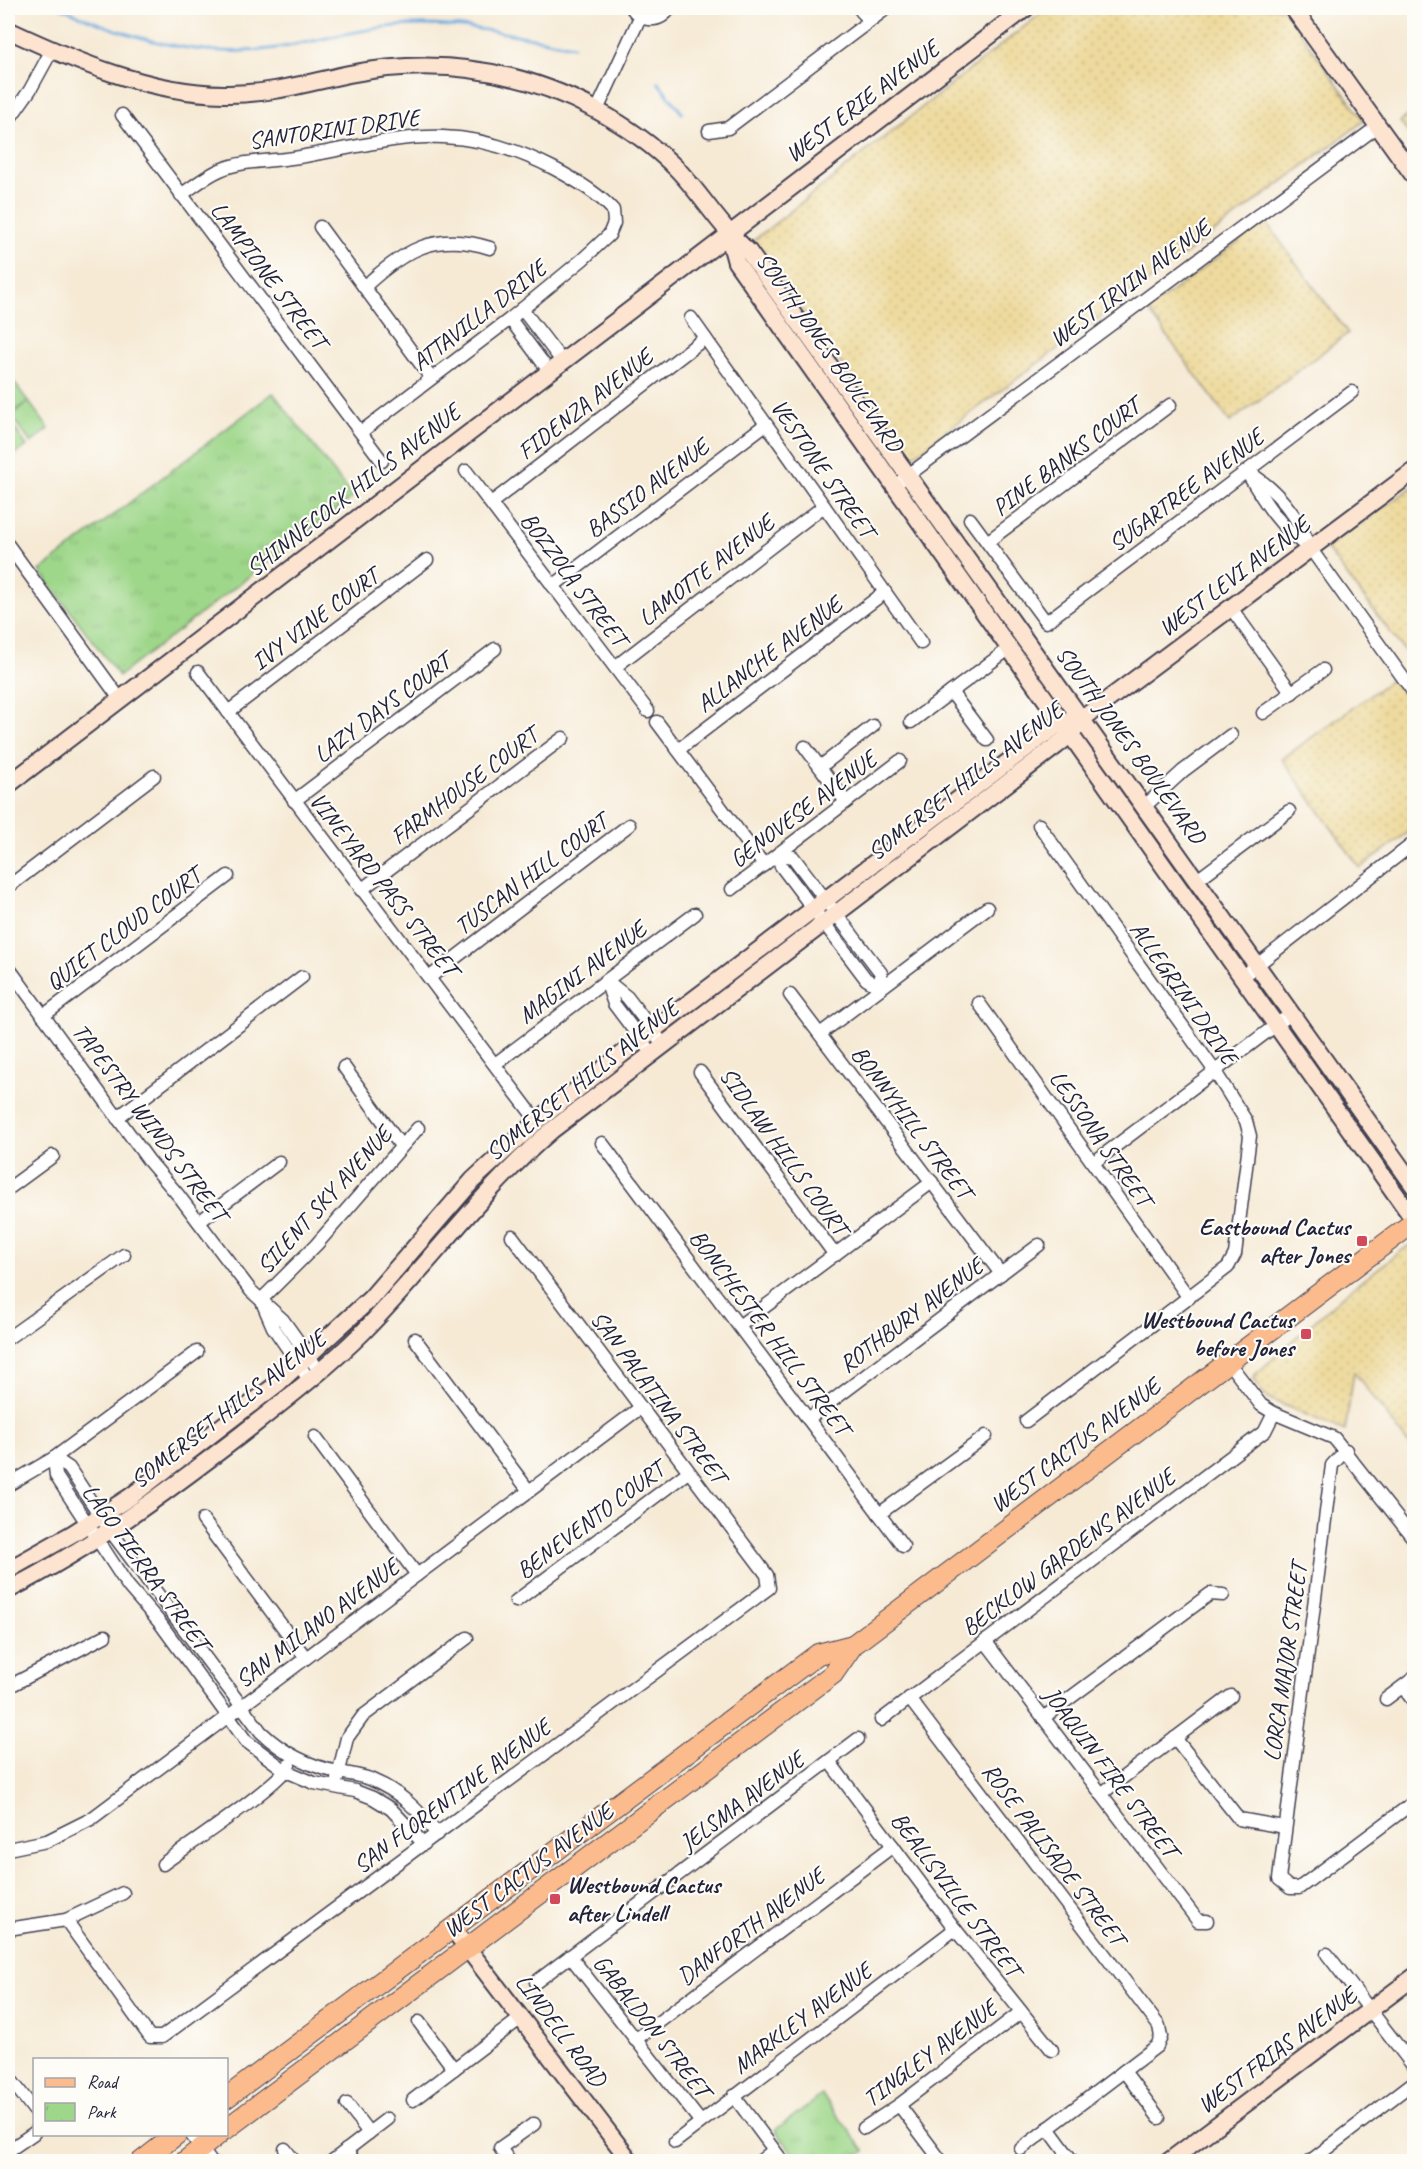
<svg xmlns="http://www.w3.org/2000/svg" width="1422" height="2169" font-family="Caveat,sans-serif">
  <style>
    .sand { fill: url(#sand-dots); stroke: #887e6c; stroke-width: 1.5 }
    .park { fill: url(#park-tufts); stroke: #607c62; stroke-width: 1.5 }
    .garden { fill: #9ed78a; stroke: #607c62; stroke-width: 1.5 }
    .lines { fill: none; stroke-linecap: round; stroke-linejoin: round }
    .stream { stroke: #6ea9de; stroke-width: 3 }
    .street-casing { stroke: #424052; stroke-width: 15 }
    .secondary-casing { stroke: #424052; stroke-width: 20 }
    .primary-casing { stroke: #424052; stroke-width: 22 }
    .street { stroke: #fff; stroke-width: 12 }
    .secondary { stroke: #fde4d1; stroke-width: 16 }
    .primary { stroke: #fbbb8d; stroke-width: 20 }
    .poi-dot { fill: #d1495b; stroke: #fdfcf7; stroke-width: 2 }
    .labels { text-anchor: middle; stroke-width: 4.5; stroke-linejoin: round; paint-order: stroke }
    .street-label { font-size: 24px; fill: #22223b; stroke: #fdfcf7 }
    .poi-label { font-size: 24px; font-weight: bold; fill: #22223b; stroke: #fdfcf7; text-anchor: end }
  </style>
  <defs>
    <pattern id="sand-dots" width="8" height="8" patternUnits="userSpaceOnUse" patternTransform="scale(1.5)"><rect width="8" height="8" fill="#eeda9e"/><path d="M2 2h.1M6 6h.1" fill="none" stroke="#ccbb89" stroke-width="1.8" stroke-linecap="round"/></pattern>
    <pattern id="park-tufts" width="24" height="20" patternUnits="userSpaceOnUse" patternTransform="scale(1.5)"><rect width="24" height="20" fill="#9ed78a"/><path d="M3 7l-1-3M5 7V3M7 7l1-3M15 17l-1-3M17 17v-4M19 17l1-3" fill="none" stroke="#88b878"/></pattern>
  </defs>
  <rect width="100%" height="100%" fill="#fdfcf7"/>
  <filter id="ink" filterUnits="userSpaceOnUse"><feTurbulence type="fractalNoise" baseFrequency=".0167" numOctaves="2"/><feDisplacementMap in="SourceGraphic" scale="12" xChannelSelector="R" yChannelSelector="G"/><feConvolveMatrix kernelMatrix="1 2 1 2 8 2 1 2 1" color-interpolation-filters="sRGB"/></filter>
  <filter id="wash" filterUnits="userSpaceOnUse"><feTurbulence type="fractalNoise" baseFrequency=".008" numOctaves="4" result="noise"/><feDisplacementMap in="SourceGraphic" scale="24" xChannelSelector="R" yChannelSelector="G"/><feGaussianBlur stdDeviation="1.35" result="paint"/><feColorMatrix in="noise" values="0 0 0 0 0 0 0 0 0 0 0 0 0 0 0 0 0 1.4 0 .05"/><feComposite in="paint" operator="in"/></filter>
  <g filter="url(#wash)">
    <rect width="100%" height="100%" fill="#f6ead5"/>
    <g class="sand">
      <polygon points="1048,8 1283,8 1364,121 909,459 753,241"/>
      <polygon points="1414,111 1414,141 1400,122"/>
      <polygon points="1265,221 1348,333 1230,422 1148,310"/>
      <polygon points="1414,486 1414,660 1413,662 1326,548"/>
      <polygon points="1394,678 1414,706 1414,828 1360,868 1282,759"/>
      <polygon points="1414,1244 1414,1451 1354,1372 1345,1431 1274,1401 1264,1395 1254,1379 1255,1375 1347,1292 1408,1246"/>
    </g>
    <g class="park">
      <polygon points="273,393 353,497 119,676 40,571"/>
      <polygon points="822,2095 865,2151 850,2161 798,2161 775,2130"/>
    </g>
    <g class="garden">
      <polygon points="8,374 28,401 10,414 8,411"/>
      <polygon points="29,402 49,429 31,443 11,416"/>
      <polygon points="8,419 27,446 8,459"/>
    </g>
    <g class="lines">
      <g class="stream">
        <path d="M62,8C130,39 201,60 277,48C317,42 356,29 397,26C456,21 516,35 573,46"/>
        <polyline points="658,82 682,113"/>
      </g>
    </g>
  </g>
  <g filter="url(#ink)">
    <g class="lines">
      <defs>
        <g id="street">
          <path d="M632,8C642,23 660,23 670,8"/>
          <polyline points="859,8 869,21"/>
          <polyline points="1413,8 1414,9"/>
          <polyline points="597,110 640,17"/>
          <polyline points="122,115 382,461"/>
          <polyline points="8,121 30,90 53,48"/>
          <polyline points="709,131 728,128 887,8"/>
          <path d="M181,195C194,186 206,176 220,170C246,159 277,162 305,156C404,138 457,119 553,168C574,179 598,193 613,210L614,223L609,235L583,259L510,319L361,432"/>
          <polyline points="320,227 431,378"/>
          <path d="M364,287C404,250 435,231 490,248"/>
          <polyline points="522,309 562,361"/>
          <polyline points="691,318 921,643"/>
          <polyline points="510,319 549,371"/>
          <polyline points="466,471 648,711"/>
          <path d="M1247,471C1276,489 1299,516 1310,548L1414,693"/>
          <path d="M1247,472C1263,500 1282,531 1310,548"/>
          <polyline points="903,479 1378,126"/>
          <polyline points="491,503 705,338"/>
          <polyline points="970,519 1046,622 1352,392"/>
          <polyline points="987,542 1170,405"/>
          <polyline points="8,545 120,699"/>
          <polyline points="553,586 766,424"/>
          <polyline points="1231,608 1292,693"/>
          <polyline points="615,667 824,506"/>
          <polyline points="198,672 537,1121"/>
          <polyline points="951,692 987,740"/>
          <polyline points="228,712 427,560"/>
          <polyline points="1263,713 1323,670"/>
          <polyline points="657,722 764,865"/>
          <polyline points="911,722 1010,648"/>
          <polyline points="805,747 846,802"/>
          <polyline points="678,750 885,592"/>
          <polyline points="820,767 873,726"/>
          <polyline points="294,801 495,649"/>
          <polyline points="1145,806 1183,771 1231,735"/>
          <polygon points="778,854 793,857 881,973 881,988 866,979 781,866"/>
          <polyline points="1197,880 1289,811"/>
          <polyline points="8,887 154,776"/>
          <polyline points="732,889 900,761"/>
          <polyline points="361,890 563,738"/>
          <polyline points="8,967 149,1161 179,1196 251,1291 283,1320 320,1372"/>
          <polyline points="1243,976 1414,843"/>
          <polyline points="430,977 629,825"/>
          <polyline points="606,981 614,1004 651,1053"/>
          <polyline points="607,981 627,997 663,1044"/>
          <polyline points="790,995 1001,1274"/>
          <polyline points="979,1003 1189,1298"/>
          <polyline points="43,1016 228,876"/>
          <polyline points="820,1034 987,908"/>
          <polyline points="495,1064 695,914"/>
          <polyline points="344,1067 401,1146"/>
          <polyline points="700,1072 835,1255"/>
          <polyline points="117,1118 302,977"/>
          <polyline points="602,1143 903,1546"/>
          <polyline points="1093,1163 1292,1013"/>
          <polyline points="8,1189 53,1156"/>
          <polyline points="199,1222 279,1162"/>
          <polyline points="261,1300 316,1245 418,1128"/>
          <polyline points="263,1304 273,1327 310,1381"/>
          <polyline points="739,1326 932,1182"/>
          <polyline points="8,1338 124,1255"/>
          <polyline points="415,1339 529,1491"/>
          <polyline points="1228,1362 1261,1405 1274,1413 1334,1438 1414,1539"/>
          <polyline points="808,1419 1039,1245"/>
          <polyline points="1026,1421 1228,1267 1235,1254 1250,1136 1246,1121 1214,1070 1039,825"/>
          <polyline points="315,1437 417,1575"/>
          <polyline points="1346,1450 1332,1465 1279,1879 1290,1888 1299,1888 1414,1802"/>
          <polyline points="54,1458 56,1476 128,1586 160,1623 246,1741 286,1771 314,1783 355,1791 373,1798 391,1809 424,1844"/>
          <path d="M54,1458L69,1468L109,1529L261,1732C283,1753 308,1766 338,1772C349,1774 359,1775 370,1779C399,1791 418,1809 437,1834"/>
          <polyline points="8,1485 54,1458 197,1352"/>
          <polyline points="879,1514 986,1436"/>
          <polyline points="203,1520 306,1658"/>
          <polyline points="516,1601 688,1472"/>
          <polyline points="985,1641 1198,1921 1207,1921"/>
          <polyline points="8,1687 105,1636"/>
          <polyline points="1403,1687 1414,1702"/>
          <polyline points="909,1698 1159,2026 1161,2037 1157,2046 1021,2149"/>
          <polyline points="1386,1699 1414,1678"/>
          <polyline points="1043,1718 1210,1594 1223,1595"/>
          <polyline points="881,1720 1265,1431 1274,1413"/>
          <polyline points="1175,1738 1239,1819 1284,1827"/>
          <polyline points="829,1761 955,1929 1052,2050"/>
          <polyline points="337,1779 347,1738 363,1716 467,1638"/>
          <polyline points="1101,1794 1231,1696"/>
          <polyline points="8,1849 47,1841 91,1819 640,1408"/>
          <path d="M163,1864C187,1846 278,1786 289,1765"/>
          <polyline points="66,1920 150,2037 162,2037 769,1588 767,1575 512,1236"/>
          <polyline points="8,1929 66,1920 123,1893"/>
          <polyline points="1327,1954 1414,2067"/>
          <polyline points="570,1956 700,2121"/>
          <polyline points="536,1982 858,1739"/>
          <polyline points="419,2022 454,2069"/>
          <polyline points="635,2040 893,1846"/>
          <polyline points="1124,2071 1159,2118"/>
          <polyline points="8,2076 34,2110"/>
          <polyline points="734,2096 783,2162"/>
          <polyline points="413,2100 521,2018"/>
          <polyline points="347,2104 369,2133"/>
          <polyline points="899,2105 942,2162"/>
          <polyline points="864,2128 899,2105 1021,2012"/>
          <polyline points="1048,2128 1073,2162"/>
          <polyline points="191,2134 211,2162"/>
          <polyline points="675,2142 955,1929"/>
          <polyline points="285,2149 295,2162"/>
          <polyline points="346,2150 355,2162"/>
          <polyline points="8,2151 34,2133"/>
          <polyline points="331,2162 387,2119"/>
          <polyline points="510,2162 500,2148 534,2124"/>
          <polyline points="759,2162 774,2150"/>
          <polyline points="1309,2162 1414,2082"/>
        </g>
        <g id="secondary">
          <polyline points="1293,8 1414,176"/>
          <path d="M8,30C75,61 148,93 224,94C267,95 307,83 349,74C435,57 519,69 596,110C624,125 654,146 677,169C702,195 720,227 748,251L1414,1186"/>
          <polyline points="728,233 736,262 1414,1220"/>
          <polyline points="8,785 1026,8"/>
          <polyline points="8,1570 72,1534 130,1497 277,1384 370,1299 473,1180 537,1121 644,1037 1053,728 1062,721 1082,719"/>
          <path d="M8,1590C91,1548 168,1491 242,1434C284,1401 326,1369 363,1332C428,1266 481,1191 552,1130L1056,746L1071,734L1082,719L1414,471"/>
          <polyline points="452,1928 631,2162"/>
          <polyline points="1168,2162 1414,1977"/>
        </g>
        <g id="primary">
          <polyline points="226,2098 818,1654 853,1645"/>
          <polyline points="226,2129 833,1674 853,1645 1414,1222"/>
          <polyline points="141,2162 177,2134"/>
          <polyline points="184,2162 219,2134"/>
        </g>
      </defs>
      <use href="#street" class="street-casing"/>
      <use href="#secondary" class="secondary-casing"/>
      <use href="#primary" class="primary-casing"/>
      <use href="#street" class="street"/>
      <use href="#secondary" class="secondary"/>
      <use href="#primary" class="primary"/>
    </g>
  </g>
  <g class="poi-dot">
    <rect x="1356" y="1235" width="12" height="12" rx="3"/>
    <rect x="1300" y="1328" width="12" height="12" rx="3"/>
    <rect x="549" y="1893" width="12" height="12" rx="3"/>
  </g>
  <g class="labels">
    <g class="street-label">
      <text transform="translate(862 101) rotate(-37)" y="8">WEST ERIE AVENUE</text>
      <text transform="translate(334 129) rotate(-8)" y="8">SANTORINI DRIVE</text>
      <text transform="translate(269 275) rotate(53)" y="8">LAMPIONE STREET</text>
      <text transform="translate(1130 283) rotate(-37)" y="8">WEST IRVIN AVENUE</text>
      <text transform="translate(479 315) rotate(-38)" y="8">ATTAVILLA DRIVE</text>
      <text transform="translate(830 352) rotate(55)" y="8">SOUTH JONES BOULEVARD</text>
      <text transform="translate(585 404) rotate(-38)" y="8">FIDENZA AVENUE</text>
      <text transform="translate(1066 457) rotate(-37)" y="8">PINE BANKS COURT</text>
      <text transform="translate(823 468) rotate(55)" y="8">VESTONE STREET</text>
      <text transform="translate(647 488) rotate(-37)" y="8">BASSIO AVENUE</text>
      <text transform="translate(353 490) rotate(-38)" y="8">SHINNECOCK HILLS AVENUE</text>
      <text transform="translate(1186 490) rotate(-37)" y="8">SUGARTREE AVENUE</text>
      <text transform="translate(706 570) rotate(-38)" y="8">LAMOTTE AVENUE</text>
      <text transform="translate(1234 576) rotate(-37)" y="8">WEST LEVI AVENUE</text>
      <text transform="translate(574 579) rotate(53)" y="8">BOZZOLA STREET</text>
      <text transform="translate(315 619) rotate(-37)" y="8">IVY VINE COURT</text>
      <text transform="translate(769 654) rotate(-37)" y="8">ALLANCHE AVENUE</text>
      <text transform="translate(382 708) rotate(-37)" y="8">LAZY DAYS COURT</text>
      <text transform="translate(1131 745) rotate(54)" y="8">SOUTH JONES BOULEVARD</text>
      <text transform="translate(965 781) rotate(-38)" y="8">SOMERSET HILLS AVENUE</text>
      <text transform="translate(464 786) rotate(-37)" y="8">FARMHOUSE COURT</text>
      <text transform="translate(803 809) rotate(-37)" y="8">GENOVESE AVENUE</text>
      <text transform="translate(531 874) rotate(-37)" y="8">TUSCAN HILL COURT</text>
      <text transform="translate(384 884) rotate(52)" y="8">VINEYARD PASS STREET</text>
      <text transform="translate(123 929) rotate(-37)" y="8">QUIET CLOUD COURT</text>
      <text transform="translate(582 972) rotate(-37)" y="8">MAGINI AVENUE</text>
      <text transform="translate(1184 993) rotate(55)" y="8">ALLEGRINI DRIVE</text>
      <text transform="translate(582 1080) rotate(-39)" y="8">SOMERSET HILLS AVENUE</text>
      <text transform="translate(150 1122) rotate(53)" y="8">TAPESTRY WINDS STREET</text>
      <text transform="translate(912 1122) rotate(53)" y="8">BONNYHILL STREET</text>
      <text transform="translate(1101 1138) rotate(55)" y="8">LESSONA STREET</text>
      <text transform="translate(784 1151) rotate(54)" y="8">SIDLAW HILLS COURT</text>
      <text transform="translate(324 1200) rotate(-48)" y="8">SILENT SKY AVENUE</text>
      <text transform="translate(911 1315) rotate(-37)" y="8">ROTHBURY AVENUE</text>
      <text transform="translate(770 1332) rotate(53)" y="8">BONCHESTER HILL STREET</text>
      <text transform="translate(659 1397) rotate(53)" y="8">SAN PALATINA STREET</text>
      <text transform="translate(228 1409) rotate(-38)" y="8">SOMERSET HILLS AVENUE</text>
      <text transform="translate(1075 1445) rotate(-37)" y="8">WEST CACTUS AVENUE</text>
      <text transform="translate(590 1520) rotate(-37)" y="8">BENEVENTO COURT</text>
      <text transform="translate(1068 1552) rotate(-37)" y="8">BECKLOW GARDENS AVENUE</text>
      <text transform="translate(146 1567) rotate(54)" y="8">LAGO TIERRA STREET</text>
      <text transform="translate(317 1623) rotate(-37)" y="8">SAN MILANO AVENUE</text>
      <text transform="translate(1285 1662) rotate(-82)" y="8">LORCA MAJOR STREET</text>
      <text transform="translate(1111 1772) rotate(53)" y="8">JOAQUIN FIRE STREET</text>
      <text transform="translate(452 1796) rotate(-37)" y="8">SAN FLORENTINE AVENUE</text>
      <text transform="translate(742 1801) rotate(-37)" y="8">JELSMA AVENUE</text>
      <text transform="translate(1054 1854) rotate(53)" y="8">ROSE PALISADE STREET</text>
      <text transform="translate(528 1870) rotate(-37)" y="8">WEST CACTUS AVENUE</text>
      <text transform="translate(956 1894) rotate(53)" y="8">BEALLSVILLE STREET</text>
      <text transform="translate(751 1926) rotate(-37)" y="8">DANFORTH AVENUE</text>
      <text transform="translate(802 2018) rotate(-37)" y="8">MARKLEY AVENUE</text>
      <text transform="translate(652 2026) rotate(52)" y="8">GABALDON STREET</text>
      <text transform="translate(561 2030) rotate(53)" y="8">LINDELL ROAD</text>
      <text transform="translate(1277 2050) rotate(-37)" y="8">WEST FRIAS AVENUE</text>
      <text transform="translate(930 2053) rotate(-37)" y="8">TINGLEY AVENUE</text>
    </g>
    <g class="poi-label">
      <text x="1350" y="1235">Eastbound Cactus<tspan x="1350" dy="28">after Jones</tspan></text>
      <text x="1294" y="1328">Westbound Cactus<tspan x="1294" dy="28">before Jones</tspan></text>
      <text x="567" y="1893" text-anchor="start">Westbound Cactus<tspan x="567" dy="28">after Lindell</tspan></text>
    </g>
  </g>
  <rect width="1422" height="2169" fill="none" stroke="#fdfcf7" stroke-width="30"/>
  <rect x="33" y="2058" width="195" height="78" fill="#fdfcf7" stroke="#a5a5ac" stroke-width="1.5"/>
  <rect x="45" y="2078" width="30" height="9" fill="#fbbb8d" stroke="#a5a5ac" stroke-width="1.5"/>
  <text x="87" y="2088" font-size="18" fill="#22223b">Road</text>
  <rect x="45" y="2103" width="30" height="18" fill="url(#park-tufts)" stroke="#a5a5ac" stroke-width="1.5"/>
  <text x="87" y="2118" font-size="18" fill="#22223b">Park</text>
</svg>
